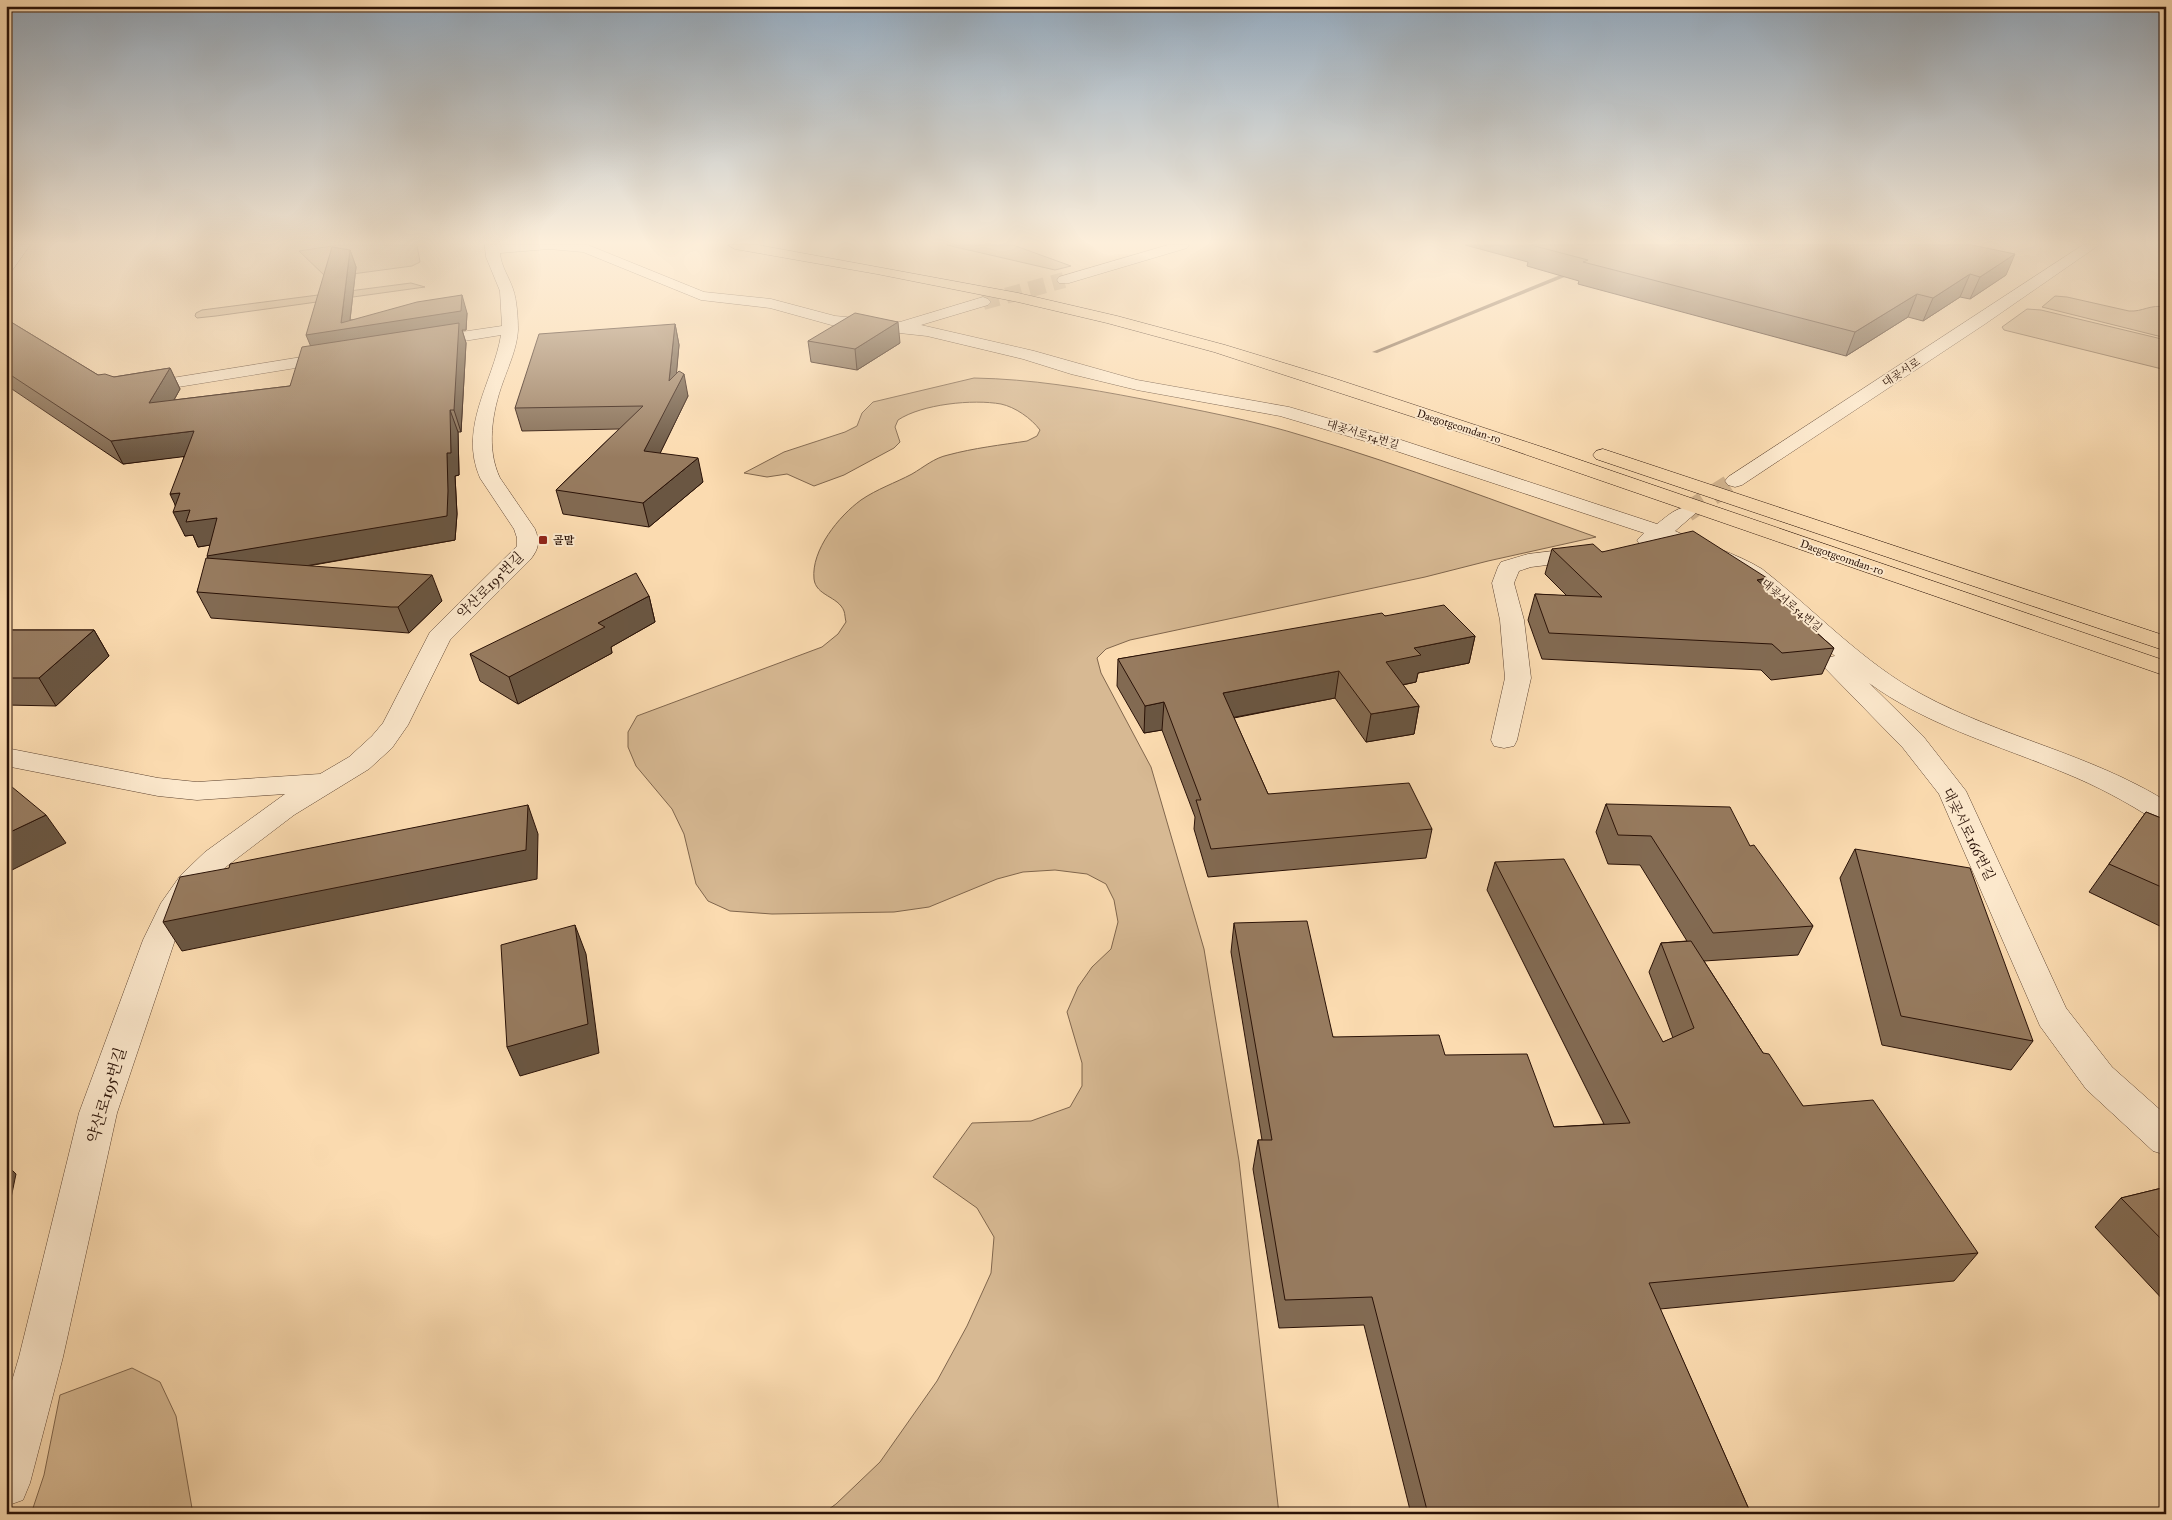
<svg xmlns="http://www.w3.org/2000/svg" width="2172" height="1520" font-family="'IM FELL Great Primer','Noto Serif KR',serif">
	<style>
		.green { fill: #d7b993; stroke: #80664d }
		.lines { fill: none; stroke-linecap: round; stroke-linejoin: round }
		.stream { fill: #7d624a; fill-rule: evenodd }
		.minor-tunnel-far1 { stroke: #d1b38e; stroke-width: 16; stroke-dasharray: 16 8; stroke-linecap: butt }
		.minor-tunnel { stroke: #d1b38e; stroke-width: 20; stroke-dasharray: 20 10; stroke-linecap: butt }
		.minor-casing { stroke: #5e4431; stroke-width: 1 }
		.major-casing { stroke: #2a1207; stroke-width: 1 }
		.minor { fill: #fce8cc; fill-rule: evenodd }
		.major { fill: #fbdbb0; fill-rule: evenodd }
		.wall { fill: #826a52; stroke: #2a1207 }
		.shaded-wall { fill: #6a5642; stroke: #2a1207 }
		.building { fill: #977b5f; stroke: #2a1207 }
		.poi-dot { fill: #8f2418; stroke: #fce8cc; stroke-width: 2 }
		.labels { text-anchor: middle; stroke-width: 4; stroke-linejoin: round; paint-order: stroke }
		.far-street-label { font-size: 11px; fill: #2a1207; stroke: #fce8cc }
		.far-poi-label { font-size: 11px; font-weight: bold; fill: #2a1207; stroke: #fce8cc; text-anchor: start }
		.street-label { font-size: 14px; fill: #2a1207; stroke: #fce8cc }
		.near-street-label { font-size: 16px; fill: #2a1207; stroke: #fce8cc }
	</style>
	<rect width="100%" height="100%" fill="#fbdbb0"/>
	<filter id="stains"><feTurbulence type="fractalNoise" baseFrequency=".004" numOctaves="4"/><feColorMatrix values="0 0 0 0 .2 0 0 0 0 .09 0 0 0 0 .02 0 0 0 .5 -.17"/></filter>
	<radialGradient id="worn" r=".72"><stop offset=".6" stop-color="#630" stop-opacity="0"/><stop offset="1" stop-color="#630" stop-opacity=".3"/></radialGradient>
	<!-- green -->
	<g class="green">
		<path d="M 339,245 L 417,245 L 420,262 L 412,266 L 330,277 L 325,276 L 299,251 Z"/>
		<path d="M 947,245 L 1013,245 L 1071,266 L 1055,270 Z"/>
		<path d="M 411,283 L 425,287 L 216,316 L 197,318 L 195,316 L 196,313 L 202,310 Z"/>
		<path d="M 2055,296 L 2067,297 L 2129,311 C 2143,312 2150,304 2166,307 L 2166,338 L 2042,307 Z"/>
		<path d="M 2027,309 L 2041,310 L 2166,340 L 2166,370 L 2004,330 L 2002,327 Z"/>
		<path d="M 974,378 C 1031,379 1085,388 1142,399 C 1197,410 1253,420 1307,437 C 1405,466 1500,503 1596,537 L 1488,561 L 1425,577 L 1130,640 L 1106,649 L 1097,658 L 1101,673 L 1151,767 L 1204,949 L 1239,1161 L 1279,1514 L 822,1514 L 836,1504 L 880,1462 L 937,1381 L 967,1326 L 991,1273 L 994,1237 L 977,1208 L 933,1177 L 972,1123 L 1031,1121 L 1070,1107 L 1082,1086 L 1082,1063 L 1067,1012 L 1078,987 L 1092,967 L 1111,949 L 1118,922 L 1114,900 L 1106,884 L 1087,874 L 1055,870 L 1023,872 L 997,879 L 929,907 L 894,912 L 772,914 L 730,911 L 708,901 L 696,884 L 684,834 L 672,809 L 636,766 L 628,747 L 628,732 L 637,716 L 822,647 L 838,634 L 846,622 C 845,618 845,614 844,611 C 838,596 816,596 814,579 C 811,550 839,516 861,500 C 877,489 895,483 912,474 C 924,467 934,458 948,455 C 974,448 1001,445 1027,441 L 1037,436 L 1040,430 C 1031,418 1015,407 1001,404 C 973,399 922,404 898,420 L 895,427 L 900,442 L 894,448 L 844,475 L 814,486 L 787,474 L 767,477 L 744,473 L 784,452 L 845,432 L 857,426 L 862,413 L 873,402 Z"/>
		<path d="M 132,1368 L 160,1382 L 176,1416 L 193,1514 L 31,1514 L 44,1475 L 60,1395 Z"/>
	</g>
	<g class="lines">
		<!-- stream -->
		<path class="stream" d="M 1575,269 L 1578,271 L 1577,272 L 1377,353 L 1372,352 Z"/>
		<!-- minor-tunnel-far1 -->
		<path class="minor-tunnel-far1" d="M 983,302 L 1064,280"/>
		<!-- minor-tunnel -->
		<path class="minor-tunnel" d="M 1687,512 L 1735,481"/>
		<defs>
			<g id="minor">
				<path d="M 16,245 L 30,245 L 11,272 L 6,273 L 6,259 Z"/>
				<path d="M 485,245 L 588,245 L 704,292 L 771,299 L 835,316 L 900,322 L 983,297 L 988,299 L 991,302 L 988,305 L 921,325 L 1034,351 L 1137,380 L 1289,407 L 1392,437 L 1657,524 C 1669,515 1679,504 1694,508 L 1697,512 L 1675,531 C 1703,544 1736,553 1762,569 C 1816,611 1863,663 1923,695 C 2001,737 2090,754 2166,801 L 2166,824 L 2156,821 C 2127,802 2097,786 2065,773 C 1998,745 1928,726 1869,683 L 1923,736 L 1966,791 L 2066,1008 L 2112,1067 L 2166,1115 L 2166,1155 L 2153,1151 L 2086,1089 L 2040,1026 L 1939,794 L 1903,748 L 1825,668 L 1822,663 L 1825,658 L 1835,656 L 1746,579 L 1732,570 L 1688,554 L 1661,540 L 1648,546 L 1640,545 L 1637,540 L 1644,533 L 1378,445 L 1280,416 L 1137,390 L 1071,374 L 1023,359 L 927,336 L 835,326 L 770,308 L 701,300 L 583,252 L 549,249 L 500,253 C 501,266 509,277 513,289 C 517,300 518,319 518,330 C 517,348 509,365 503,382 C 492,412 486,449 500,478 L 535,529 C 540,542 539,549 530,560 L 450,640 L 408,725 L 392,748 L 369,769 L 294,815 L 227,866 L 202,892 L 186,915 L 175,940 L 117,1113 L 63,1357 L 30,1483 L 23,1500 L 6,1506 L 6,1401 L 19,1357 L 79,1113 L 143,940 L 161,903 L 180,876 L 205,852 L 285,794 L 197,800 L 158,796 L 6,766 L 6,748 L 158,778 L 197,782 L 320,774 L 349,757 L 372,736 L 383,723 L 430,632 L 517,546 L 517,538 L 514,529 L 480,478 C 458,427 493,383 501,335 L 427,347 L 421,345 L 419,342 L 421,339 L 427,337 L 502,326 L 500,291 L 486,257 Z"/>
				<path d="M 1168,245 L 1189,245 L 1187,248 L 1069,283 L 1059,283 L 1057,280 L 1059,277 Z"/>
				<path d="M 2083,245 L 2099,245 L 1985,324 L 1742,485 L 1735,487 L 1728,485 L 1725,481 L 1728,477 Z"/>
				<path d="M 333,352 L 339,353 L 341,357 L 339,361 L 141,393 L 135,392 L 132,388 L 135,384 L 141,383 Z"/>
				<path d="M 1587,547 L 1595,549 L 1598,554 L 1595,559 L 1531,567 L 1519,571 L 1514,583 L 1524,620 L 1531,678 L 1517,740 L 1514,746 L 1504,748 L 1494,746 L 1491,740 L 1505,678 L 1500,620 L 1492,583 L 1498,567 L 1501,562 L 1528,554 Z"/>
			</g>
			<g id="major">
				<path d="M 728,245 L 758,245 L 1018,293 L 1117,316 L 1225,345 L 1333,378 L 1548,449 L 2166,661 L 2166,676 L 1481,439 L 1214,352 L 1107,323 L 1018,302 L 877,274 L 735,249 Z"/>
				<path d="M 1603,449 L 2166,636 L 2166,651 L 1596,459 L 1593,455 L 1596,451 Z"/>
			</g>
		</defs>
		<!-- minor casing -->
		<use href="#minor" class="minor-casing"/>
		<!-- major casing -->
		<use href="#major" class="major-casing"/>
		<!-- minor -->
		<use href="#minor" class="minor"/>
		<!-- major -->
		<use href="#major" class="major"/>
	</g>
	<!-- wall -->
	<g class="wall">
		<path d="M 1465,245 L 1972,245 L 2006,275 L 1970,299 L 1960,297 L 1923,321 L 1908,317 L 1846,356 L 1578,284 L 1579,281 L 1527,266 L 1528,262 Z"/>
		<path d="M 350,250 L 356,267 L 350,320 L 467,313 L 466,330 L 462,330 L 466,343 L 461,432 L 458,432 L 459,475 L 455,476 L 457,514 L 455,540 L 308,566 L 442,601 L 409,633 L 211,618 L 197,592 L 208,558 L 210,545 L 198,547 L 193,535 L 185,536 L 175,505 L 184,456 L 123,464 L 6,385 L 6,319 L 98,375 L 114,377 L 170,368 L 180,389 L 174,400 L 290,386 L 311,346 Z"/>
		<path d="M 675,324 L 679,345 L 676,374 L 688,396 L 660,453 L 703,482 L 649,527 L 563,514 L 556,490 L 619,429 L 522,431 L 515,408 Z"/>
		<path d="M 808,341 L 900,343 L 857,370 L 811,362 Z"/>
		<path d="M 1552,549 L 1602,552 L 1767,578 L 1764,586 L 1834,648 L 1822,674 L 1771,680 L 1761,670 L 1542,659 L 1528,620 L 1535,594 L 1567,596 L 1545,574 Z"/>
		<path d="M 649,596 L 655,622 L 611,647 L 612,653 L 518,704 L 480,681 L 470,654 Z"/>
		<path d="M 1385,616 L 1475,636 L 1469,663 L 1418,673 L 1416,682 L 1403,685 L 1419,706 L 1414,734 L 1366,742 L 1335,698 L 1234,718 L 1268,794 L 1432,829 L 1426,858 L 1208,877 L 1194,829 L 1195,817 L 1162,730 L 1144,733 L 1117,686 L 1118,659 Z"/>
		<path d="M 6,630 L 94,630 L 109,656 L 56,706 L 6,705 Z"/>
		<path d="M 1606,804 L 1750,846 L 1813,926 L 1798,955 L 1704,961 L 1763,1053 L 1803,1106 L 1978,1253 L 1954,1281 L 1660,1309 L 1751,1514 L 1411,1514 L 1364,1325 L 1279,1328 L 1253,1169 L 1258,1140 L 1262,1140 L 1231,952 L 1234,923 L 1333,1037 L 1445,1055 L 1554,1127 L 1604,1124 L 1487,890 L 1495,862 L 1663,1042 L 1673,1038 L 1649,972 L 1661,943 L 1687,941 L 1640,865 L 1608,864 L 1596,832 Z"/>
		<path d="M 2146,812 L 2166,820 L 2166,929 L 2089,892 Z"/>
		<path d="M 1855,849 L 2033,1041 L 2011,1070 L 1882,1045 L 1840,878 Z"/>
		<path d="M 2166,1187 L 2166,1303 L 2095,1227 L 2121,1198 Z"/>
	</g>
	<!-- shaded-wall -->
	<g class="shaded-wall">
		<path d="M 350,250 L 356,267 L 349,328 L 462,295 L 467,313 L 466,330 L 462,330 L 466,343 L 461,432 L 454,410 L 314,354 L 306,335 L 341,323 Z"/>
		<path d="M 2015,254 L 2006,275 L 1970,299 L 1980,277 Z"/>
		<path d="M 1970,274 L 1960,297 L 1923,321 L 1933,298 Z"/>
		<path d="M 1917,294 L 1908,317 L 1846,356 L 1855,332 Z"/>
		<path d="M 898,322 L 900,343 L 857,370 L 855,349 Z"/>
		<path d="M 675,324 L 679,345 L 675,391 L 684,374 L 688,396 L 650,474 L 644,451 L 669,381 Z"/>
		<path d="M 170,368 L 180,389 L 160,425 L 149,403 Z"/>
		<path d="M 450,410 L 458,432 L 459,475 L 455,476 L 457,514 L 455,540 L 219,581 L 207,556 L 447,453 Z"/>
		<path d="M 194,431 L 205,454 L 123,464 L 111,441 Z"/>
		<path d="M 698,458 L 703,482 L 649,527 L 643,503 Z"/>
		<path d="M 180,493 L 190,510 L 217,518 L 229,542 L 198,547 L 193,535 L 185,536 L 173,512 L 178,511 L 170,494 Z"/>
		<path d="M 432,575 L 442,601 L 409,633 L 398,607 Z"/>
		<path d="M 1767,578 L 1757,604 L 1757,580 Z"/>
		<path d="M 649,596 L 655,622 L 611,647 L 612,653 L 518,704 L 509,677 L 598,623 Z"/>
		<path d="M 94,630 L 109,656 L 56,706 L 39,678 Z"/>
		<path d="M 1475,636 L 1469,663 L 1418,673 L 1416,682 L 1381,689 L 1386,662 L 1414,648 Z"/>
		<path d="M 1339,671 L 1335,698 L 1220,720 L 1223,693 Z"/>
		<path d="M 1164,702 L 1162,730 L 1144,733 L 1145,706 Z"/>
		<path d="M 1419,706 L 1414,734 L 1366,742 L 1371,714 Z"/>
		<path d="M 528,805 L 538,834 L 537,879 L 182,951 L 163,922 Z"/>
		<path d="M 46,815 L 66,843 L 6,873 L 6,834 Z"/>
		<path d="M 575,925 L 586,954 L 599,1053 L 520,1076 L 507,1047 Z"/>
		<path d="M 6,1017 L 11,1022 L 6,1025 Z"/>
		<path d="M 6,1164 L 16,1174 L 6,1222 Z"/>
	</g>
	<!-- building -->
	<g class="building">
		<path d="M 1531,245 L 1972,245 L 2015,254 L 1980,277 L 1970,274 L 1933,298 L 1917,294 L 1855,332 L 1583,262 L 1588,260 Z"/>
		<path d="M 332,247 L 350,250 L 341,323 L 417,302 L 462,295 L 461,311 L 306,335 Z"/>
		<path d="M 855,313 L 898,322 L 855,349 L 808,341 Z"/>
		<path d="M 6,319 L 98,375 L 105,374 L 114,377 L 170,368 L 149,403 L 290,386 L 302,347 L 459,323 L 454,410 L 450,410 L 451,453 L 447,453 L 448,491 L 447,516 L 207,556 L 217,518 L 186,522 L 190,510 L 173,512 L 180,493 L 170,494 L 194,431 L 111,441 L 6,372 Z"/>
		<path d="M 675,324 L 669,381 L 679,371 L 684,374 L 644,451 L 698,458 L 643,503 L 556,490 L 643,406 L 515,408 L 539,334 Z"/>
		<path d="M 1693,531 L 1767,578 L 1757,580 L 1834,648 L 1782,653 L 1772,644 L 1549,633 L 1535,594 L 1602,597 L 1552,549 L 1593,544 L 1602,552 Z"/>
		<path d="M 206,558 L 432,575 L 398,607 L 391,607 L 197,592 Z"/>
		<path d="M 636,573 L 649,596 L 598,623 L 605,627 L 509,677 L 470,654 Z"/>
		<path d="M 1444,605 L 1475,636 L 1414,648 L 1421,655 L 1386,662 L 1419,706 L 1371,714 L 1339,671 L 1223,693 L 1268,794 L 1409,783 L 1432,829 L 1211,849 L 1196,800 L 1201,800 L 1164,702 L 1145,706 L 1118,659 L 1382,613 L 1385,616 Z"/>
		<path d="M 6,630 L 94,630 L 39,678 L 6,678 Z"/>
		<path d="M 6,782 L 46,815 L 6,834 Z"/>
		<path d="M 1606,804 L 1730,807 L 1750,846 L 1754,845 L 1813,926 L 1713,933 L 1651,836 L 1618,835 Z"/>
		<path d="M 528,805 L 526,850 L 163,922 L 180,877 L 229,868 L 230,864 Z"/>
		<path d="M 2146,812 L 2166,820 L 2166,889 L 2109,864 Z"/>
		<path d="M 1855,849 L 1970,868 L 2033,1041 L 1901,1016 Z"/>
		<path d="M 1564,859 L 1663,1042 L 1694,1028 L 1661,943 L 1691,941 L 1763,1053 L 1769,1054 L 1803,1106 L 1873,1100 L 1978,1253 L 1649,1283 L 1751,1514 L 1428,1514 L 1372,1297 L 1285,1300 L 1258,1140 L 1272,1140 L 1234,923 L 1307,921 L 1333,1037 L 1439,1035 L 1445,1055 L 1527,1054 L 1554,1127 L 1630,1123 L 1495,862 Z"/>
		<path d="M 575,925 L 588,1024 L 507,1047 L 501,945 Z"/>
		<path d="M 2166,1187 L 2166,1244 L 2121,1198 Z"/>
	</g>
	<!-- sky -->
	<linearGradient id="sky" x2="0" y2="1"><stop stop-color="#93a8bb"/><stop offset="0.53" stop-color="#fdefdb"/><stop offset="1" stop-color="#fdefdb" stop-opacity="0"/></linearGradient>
	<rect width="2172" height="458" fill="url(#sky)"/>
	<!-- markers -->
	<rect class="poi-dot" x="538" y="535" width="10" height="10" rx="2.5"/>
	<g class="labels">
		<!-- far-street labels -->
		<g class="far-street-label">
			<text transform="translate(1901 372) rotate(-33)" y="4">대곶서로</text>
			<text transform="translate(1459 426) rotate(18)" y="4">Daegotgeomdan-ro</text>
			<text transform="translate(1363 434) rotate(17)" y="4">대곶서로54번길</text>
			<text transform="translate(1842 557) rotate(19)" y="4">Daegotgeomdan-ro</text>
			<text transform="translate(1792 605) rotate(40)" y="4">대곶서로54번길</text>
		</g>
		<!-- far-poi labels -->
		<g class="far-poi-label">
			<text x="553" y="544">골말</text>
		</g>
		<!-- street labels -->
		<g class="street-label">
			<text transform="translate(490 585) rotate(-45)" y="5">약산로195번길</text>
			<text transform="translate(1969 834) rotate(64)" y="5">대곶서로166번길</text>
		</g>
		<!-- near-street labels -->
		<g class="near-street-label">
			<text transform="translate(106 1095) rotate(-73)" y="6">약산로195번길</text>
		</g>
	</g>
	<!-- margin -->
	<rect width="2172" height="1520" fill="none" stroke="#fbdbb0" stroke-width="25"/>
	<rect x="8" y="8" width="2157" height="1505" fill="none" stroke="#2a1207" stroke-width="2.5"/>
	<rect x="12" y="12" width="2147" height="1495" fill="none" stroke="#2a1207"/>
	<rect width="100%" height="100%" filter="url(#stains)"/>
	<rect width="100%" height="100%" fill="url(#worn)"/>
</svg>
